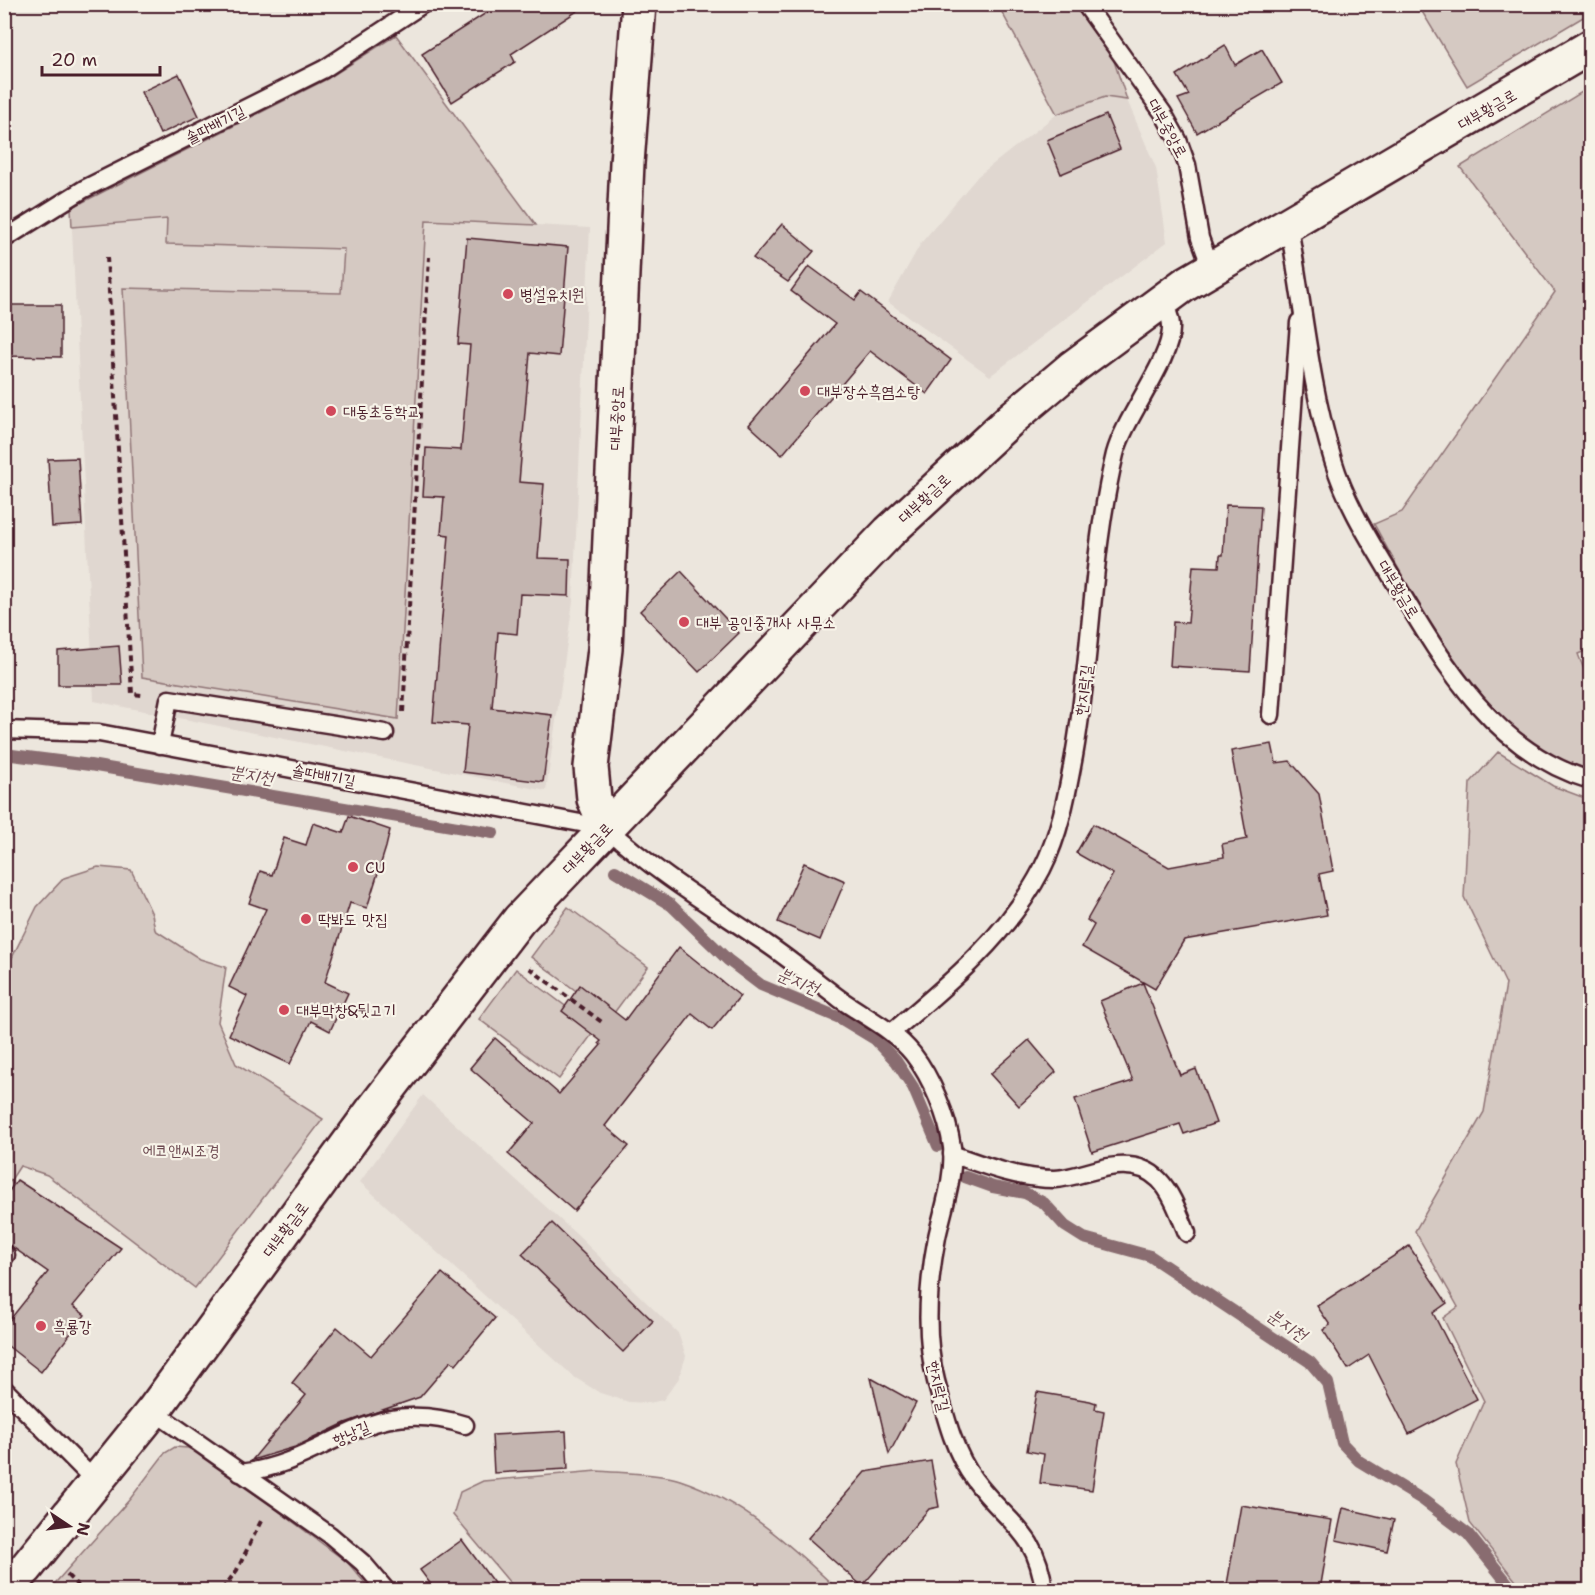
<svg xmlns="http://www.w3.org/2000/svg" width="1595" height="1595" font-family="'Shantell Sans','Poor Story',sans-serif">
	<style>
		.built { fill: #e0d7d0 }
		.green { fill: #d5c9c2; stroke: #907476; stroke-width: 1.5 }
		.lines { fill: none; stroke-linecap: round; stroke-linejoin: round }
		.stream { stroke: #896c6f; stroke-width: 12 }
		.building { fill: #c4b5b0; stroke: #4a1f2b; stroke-width: 1.5 }
		.service-casing { stroke: #4a1f2b; stroke-width: 21 }
		.tertiary-casing { stroke: #4a1f2b; stroke-width: 38 }
		.secondary-casing { stroke: #4a1f2b; stroke-width: 38 }
		.path { stroke: #4a1f2b; stroke-width: 4; stroke-dasharray: 6 4.5; stroke-linecap: butt }
		.service { stroke: #f7f3e8; stroke-width: 16 }
		.tertiary { stroke: #f7f3e8; stroke-width: 33 }
		.secondary { stroke: #f7f3e8; stroke-width: 33 }
		.poi-dot { fill: #d1495b; stroke: #f7f3e8; stroke-width: 2 }
		.labels { text-anchor: middle; stroke-width: 4.5; stroke-linejoin: round; paint-order: stroke }
		.street-label { font-size: 16px; fill: #4a1f2b; stroke: #f7f3e8 }
		.poi-label { font-size: 16px; fill: #4a1f2b; stroke: #f7f3e8; text-anchor: start }
		.park-label { font-size: 16px; fill: #6d4a51; stroke: #f7f3e8 }
		.water-label { font-size: 18px; font-style: italic; fill: #6f4c53; stroke: #f7f3e8 }
	</style>
	<rect width="100%" height="100%" fill="#ece6dd"/>
	<filter id="ink" filterUnits="userSpaceOnUse"><feTurbulence type="fractalNoise" baseFrequency=".0167" numOctaves="2"/><feDisplacementMap in="SourceGraphic" scale="12" xChannelSelector="R" yChannelSelector="G"/><feConvolveMatrix kernelMatrix="1 2 1 2 8 2 1 2 1" color-interpolation-filters="sRGB"/></filter>
	<g filter="url(#ink)">
		<!-- built -->
		<g class="built">
			<path d="M 396,35 L 536,225 L 590,228 L 573,601 L 546,791 L 94,701 L 71,208 L 327,79 Z"/>
			<path d="M 1105,97 L 1127,100 L 1156,168 L 1167,242 L 990,376 L 888,302 L 921,243 L 978,176 L 1057,114 Z"/>
			<path d="M 423,1095 L 577,1235 L 678,1333 L 686,1356 L 679,1378 L 663,1400 L 649,1403 L 629,1402 L 600,1393 L 574,1377 L 360,1182 Z"/>
		</g>
		<!-- green -->
		<g class="green">
			<path d="M 1590,4 L 1590,13 L 1467,86 L 1418,5 Z"/>
			<path d="M 998,5 L 1074,5 L 1114,61 L 1127,100 L 1105,97 L 1057,114 Z"/>
			<path d="M 396,35 L 536,225 L 426,220 L 398,719 L 142,677 L 123,288 L 341,293 L 344,249 L 166,244 L 167,219 L 72,227 L 71,208 L 327,79 Z"/>
			<path d="M 1590,87 L 1590,649 L 1578,654 L 1590,685 L 1590,768 C 1500,761 1413,596 1374,524 L 1402,512 L 1555,292 L 1460,167 Z"/>
			<path d="M 1498,752 L 1553,786 L 1590,800 L 1590,1590 L 1523,1590 L 1470,1523 L 1456,1464 L 1484,1401 L 1443,1318 L 1458,1307 L 1415,1231 L 1484,1112 L 1506,984 L 1464,897 L 1470,783 Z"/>
			<path d="M 98,867 L 131,870 L 152,914 L 155,930 L 200,959 L 226,967 L 218,1022 L 236,1064 L 323,1119 L 195,1288 L 47,1175 L 20,1166 L 5,1189 L 5,972 L 37,907 L 64,878 Z"/>
			<path d="M 568,907 L 648,967 L 611,1017 L 531,957 Z"/>
			<path d="M 516,969 L 596,1029 L 559,1079 L 479,1019 Z"/>
			<path d="M 175,1447 L 188,1448 L 204,1455 L 348,1563 L 371,1590 L 49,1590 L 130,1499 L 165,1453 Z"/>
			<path d="M 597,1471 C 620,1473 660,1473 680,1480 C 741,1500 793,1547 838,1590 L 516,1590 L 453,1515 L 460,1492 L 483,1481 Z"/>
		</g>
		<g class="lines">
			<!-- stream -->
			<g class="stream">
				<path d="M 4,754 L 90,765 L 493,833"/>
				<path d="M 615,871 L 671,905 L 728,960 L 761,985 L 842,1019 L 875,1039 L 896,1061 L 913,1087 L 938,1146"/>
				<path d="M 965,1177 L 993,1187 L 1025,1193 L 1044,1203 L 1065,1226 L 1084,1238 L 1150,1256 L 1310,1362 L 1328,1383 L 1342,1443 L 1359,1461 L 1423,1500 L 1468,1534 L 1513,1590"/>
			</g>
		</g>
		<!-- building -->
		<g class="building">
			<path d="M 500,4 L 588,4 L 511,54 L 515,62 L 452,102 L 422,54 Z"/>
			<path d="M 1225,45 L 1235,65 L 1262,49 L 1282,83 L 1197,133 L 1178,99 L 1189,95 L 1177,75 Z"/>
			<path d="M 179,74 L 199,116 L 160,134 L 141,92 Z"/>
			<path d="M 1106,115 L 1120,149 L 1061,174 L 1047,140 Z"/>
			<path d="M 782,224 L 814,251 L 788,282 L 753,258 Z"/>
			<path d="M 467,238 L 568,247 L 559,356 L 530,353 L 519,482 L 544,484 L 538,558 L 570,559 L 569,596 L 520,594 L 517,634 L 498,632 L 492,708 L 552,715 L 543,782 L 463,772 L 468,725 L 433,722 L 449,535 L 441,534 L 444,497 L 423,496 L 426,448 L 461,450 L 470,345 L 458,344 Z"/>
			<path d="M 809,266 L 855,300 L 861,292 L 951,360 L 927,394 L 870,351 L 782,455 L 749,425 L 835,324 L 791,291 Z"/>
			<path d="M 4,305 L 61,305 L 61,357 L 4,356 Z"/>
			<path d="M 78,458 L 82,525 L 52,527 L 48,459 Z"/>
			<path d="M 1226,505 L 1261,506 L 1250,671 L 1170,666 L 1173,622 L 1188,623 L 1193,566 L 1219,567 L 1220,555 L 1223,555 Z"/>
			<path d="M 681,571 L 739,633 L 699,672 L 640,611 Z"/>
			<path d="M 119,646 L 122,685 L 58,685 L 58,651 Z"/>
			<path d="M 1272,744 L 1276,763 L 1290,761 L 1319,794 L 1333,871 L 1319,874 L 1327,915 L 1184,940 L 1155,989 L 1082,947 L 1094,925 L 1087,920 L 1113,874 L 1076,853 L 1093,824 L 1169,867 L 1224,857 L 1222,844 L 1247,839 L 1231,751 Z"/>
			<path d="M 349,816 L 390,830 L 386,847 L 367,908 L 350,903 L 325,982 L 348,993 L 330,1031 L 311,1021 L 290,1064 L 229,1035 L 247,996 L 229,987 L 266,909 L 249,903 L 260,871 L 272,875 L 284,838 L 306,845 L 313,823 L 343,833 Z"/>
			<path d="M 804,863 L 845,881 L 820,940 L 778,922 Z"/>
			<path d="M 679,947 L 740,996 L 712,1030 L 692,1014 L 605,1126 L 629,1146 L 574,1211 L 508,1154 L 534,1123 L 470,1068 L 495,1038 L 559,1094 L 601,1045 L 599,1043 L 601,1041 L 562,1011 L 580,985 L 625,1020 Z"/>
			<path d="M 1143,983 L 1180,1075 L 1196,1069 L 1216,1123 L 1184,1134 L 1180,1124 L 1092,1152 L 1075,1099 L 1133,1081 L 1100,1001 Z"/>
			<path d="M 1029,1040 L 1056,1072 L 1019,1106 L 990,1074 Z"/>
			<path d="M 17,1180 L 121,1248 L 73,1306 L 85,1315 L 41,1372 L 4,1343 L 4,1327 L 48,1272 L 4,1241 L 4,1198 Z"/>
			<path d="M 552,1223 L 653,1321 L 623,1352 L 522,1254 Z"/>
			<path d="M 1409,1246 L 1447,1303 L 1433,1313 L 1477,1399 L 1409,1434 L 1369,1355 L 1348,1369 L 1323,1330 L 1330,1325 L 1317,1306 Z"/>
			<path d="M 442,1273 L 495,1318 L 456,1365 L 451,1361 L 420,1397 L 345,1423 L 295,1447 L 252,1460 L 306,1395 L 292,1383 L 337,1327 L 371,1356 Z"/>
			<path d="M 871,1378 L 916,1403 L 889,1454 Z"/>
			<path d="M 1037,1392 L 1090,1401 L 1096,1403 L 1095,1409 L 1104,1411 L 1092,1490 L 1040,1483 L 1044,1454 L 1027,1451 Z"/>
			<path d="M 566,1431 L 568,1469 L 494,1473 L 492,1435 Z"/>
			<path d="M 931,1461 L 939,1507 L 929,1509 L 862,1586 L 808,1538 L 865,1472 Z"/>
			<path d="M 1241,1505 L 1332,1520 L 1320,1590 L 1226,1590 Z"/>
			<path d="M 1343,1508 L 1394,1520 L 1387,1551 L 1336,1540 Z"/>
			<path d="M 462,1540 L 499,1590 L 435,1590 L 420,1570 Z"/>
		</g>
		<g class="lines">
			<defs>
				<g id="service">
					<path d="M 1085,4 L 1163,113 L 1178,140 L 1187,165 L 1200,238 L 1211,268"/>
					<path d="M 1288,222 C 1303,301 1309,383 1333,460 C 1346,504 1371,542 1394,581 C 1443,663 1494,752 1590,780"/>
					<path d="M 4,239 L 84,189 L 324,69 L 423,4"/>
					<path d="M 1271,715 L 1299,322"/>
					<path d="M 4,730 L 99,733 L 607,828 C 656,873 711,906 767,944 C 792,961 816,981 840,999 C 865,1017 893,1029 913,1054 C 931,1077 948,1117 952,1147 C 955,1176 943,1209 937,1237 C 928,1283 924,1335 936,1381 C 945,1414 953,1451 974,1479 C 1006,1523 1037,1530 1044,1590"/>
					<path d="M 160,745 L 169,699 L 385,733"/>
					<path d="M 892,1032 C 948,985 1008,935 1042,869 C 1060,834 1067,794 1074,756 C 1092,656 1091,553 1115,454 C 1125,416 1173,358 1171,326 C 1171,317 1166,308 1163,300"/>
					<path d="M 952,1154 C 985,1166 1020,1179 1055,1179 C 1073,1178 1091,1170 1109,1167 C 1160,1158 1171,1194 1187,1233"/>
					<path d="M 4,1257 L 6,1255"/>
					<path d="M 4,1389 L 95,1481"/>
					<path d="M 153,1411 L 330,1535 L 363,1563 L 386,1590"/>
					<path d="M 240,1473 C 330,1463 364,1393 465,1425"/>
				</g>
				<path id="tertiary" d="M 607,828 L 594,799 L 591,767 L 605,649 L 627,163 L 639,4"/>
				<path id="secondary" d="M 4,1590 L 26,1568 L 153,1411 L 375,1107 L 519,920 L 889,532 L 1011,419 L 1073,367 L 1184,285 L 1590,47"/>
			</defs>
			<!-- service casing -->
			<use href="#service" class="service-casing"/>
			<!-- tertiary casing -->
			<use href="#tertiary" class="tertiary-casing"/>
			<!-- secondary casing -->
			<use href="#secondary" class="secondary-casing"/>
			<!-- path -->
			<g class="path">
				<path d="M 107,257 L 132,694 L 142,695"/>
				<path d="M 403,712 L 429,257"/>
				<path d="M 529,968 L 603,1023"/>
				<path d="M 67,1575 L 82,1590"/>
				<path d="M 222,1590 L 237,1570 L 261,1521"/>
			</g>
			<!-- service -->
			<use href="#service" class="service"/>
			<!-- tertiary -->
			<use href="#tertiary" class="tertiary"/>
			<!-- secondary -->
			<use href="#secondary" class="secondary"/>
		</g>
	</g>
	<!-- markers -->
	<g class="poi-dot">
		<circle cx="508" cy="294" r="6"/>
		<circle cx="805" cy="391" r="6"/>
		<circle cx="331" cy="411" r="6"/>
		<circle cx="684" cy="622" r="6"/>
		<circle cx="353" cy="867" r="6"/>
		<circle cx="306" cy="919" r="6"/>
		<circle cx="284" cy="1010" r="6"/>
		<circle cx="41" cy="1326" r="6"/>
	</g>
	<g class="labels">
		<!-- street labels -->
		<g class="street-label">
			<text transform="translate(1487 109) rotate(-30)" y="6">대부황금로</text>
			<text transform="translate(215 124) rotate(-27)" y="6">솔따배기길</text>
			<text transform="translate(1168 128) rotate(61)" y="6">대부중앙로</text>
			<text transform="translate(616 418) rotate(-87)" y="6">대부중앙로</text>
			<text transform="translate(924 498) rotate(-43)" y="6">대부황금로</text>
			<text transform="translate(1399 589) rotate(59)" y="6">대부황금로</text>
			<text transform="translate(1083 690) rotate(-83)" y="6">한지락길</text>
			<text transform="translate(324 775) rotate(11)" y="6">솔따배기길</text>
			<text transform="translate(587 848) rotate(-46)" y="6">대부황금로</text>
			<text transform="translate(285 1229) rotate(-53)" y="6">대부황금로</text>
			<text transform="translate(939 1386) rotate(77)" y="6">한지락길</text>
			<text transform="translate(351 1433) rotate(-24)" y="6">항낭길</text>
		</g>
		<!-- poi labels -->
		<g class="poi-label">
			<text x="520" y="300">병설유치원</text>
			<text x="817" y="397">대부장수흑염소탕</text>
			<text x="343" y="417">대동초등학교</text>
			<text x="696" y="628">대부 공인중개사 사무소</text>
			<text x="365" y="873">CU</text>
			<text x="318" y="925">딱봐도 맛집</text>
			<text x="296" y="1016">대부막창&amp;뒷고기</text>
			<text x="53" y="1332">흑룡강</text>
		</g>
		<!-- park labels -->
		<g class="park-label">
			<text x="181" y="1156">에코앤씨조경</text>
		</g>
		<!-- water labels -->
		<g class="water-label">
			<text transform="translate(252 775) rotate(9)" y="6">분지천</text>
			<text transform="translate(798 981) rotate(23)" y="6">분지천</text>
			<text transform="translate(1287 1325) rotate(34)" y="6">분지천</text>
		</g>
	</g>
	<!-- margin -->
	<rect width="1595" height="1595" fill="none" stroke="#f7f3e8" stroke-width="24"/>
	<rect x="12" y="12" width="1571" height="1571" fill="none" stroke="#4a1f2b" stroke-width="2" filter="url(#ink)"/>
	<!-- north arrow -->
	<g transform="translate(69 1526) rotate(103)" stroke="#f7f3e8" stroke-width="4.5" paint-order="stroke">
	<path d="M0-4.5L10 22L0 15L-10 22Z" fill="#4a1f2b"/>
	<text y="-9" font-size="16" font-weight="bold" text-anchor="middle" fill="#4a1f2b">N</text>
	</g>
	<!-- scale -->
	<path d="M42 66v9h118v-9" fill="none" stroke="#4a1f2b" stroke-width="3"/>
	<text x="51" y="66" font-size="18" fill="#4a1f2b" stroke="#f7f3e8" stroke-width="4.5" paint-order="stroke">20 m</text>
</svg>
